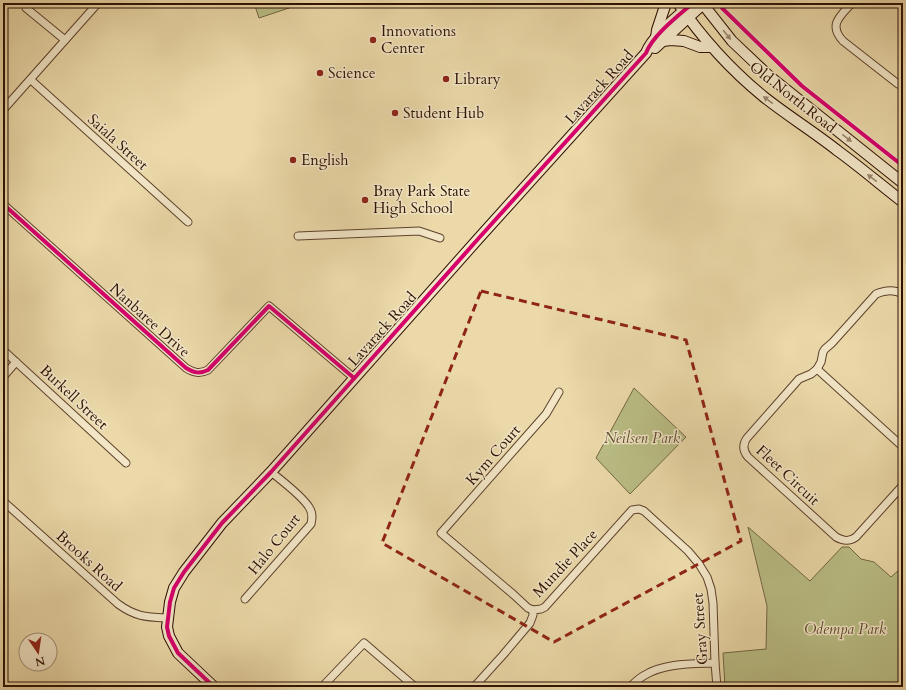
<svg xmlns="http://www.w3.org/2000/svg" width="906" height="690" font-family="Cardo,serif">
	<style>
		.green { fill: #babe86; stroke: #746744 }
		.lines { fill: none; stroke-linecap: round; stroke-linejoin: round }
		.street-casing { stroke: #5d422c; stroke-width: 9 }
		.secondary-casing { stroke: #2e1002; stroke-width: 12 }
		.street { stroke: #f2e6c7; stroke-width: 7 }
		.secondary { stroke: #f2e6c7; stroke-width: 10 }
		.cycleway-casing { stroke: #f2e6c7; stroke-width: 6 }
		.cycleway { stroke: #d6006c; stroke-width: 4 }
		.oneway { fill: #9a866e }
		.marked { fill: none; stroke: #8f2418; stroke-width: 3; stroke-dasharray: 8 5; stroke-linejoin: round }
		.poi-dot { fill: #8f2418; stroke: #f2e6c7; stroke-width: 1.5 }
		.labels { text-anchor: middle; stroke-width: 3; stroke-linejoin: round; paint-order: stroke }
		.poi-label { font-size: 15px; fill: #2e1002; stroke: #f2e6c7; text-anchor: start }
		.street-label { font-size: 15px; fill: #2e1002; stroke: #f2e6c7 }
		.park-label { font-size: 15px; font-style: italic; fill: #5f4d30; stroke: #f2e6c7 }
	</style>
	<rect width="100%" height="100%" fill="#ebd9a9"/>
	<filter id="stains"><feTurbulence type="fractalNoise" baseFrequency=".005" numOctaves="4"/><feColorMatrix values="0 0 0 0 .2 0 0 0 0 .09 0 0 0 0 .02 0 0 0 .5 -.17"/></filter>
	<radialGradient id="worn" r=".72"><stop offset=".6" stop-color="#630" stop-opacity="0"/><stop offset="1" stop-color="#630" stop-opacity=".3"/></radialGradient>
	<!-- green -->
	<g class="green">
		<path d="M 254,3 L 304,3 L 259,18 Z"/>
		<path d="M 634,388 L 686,437 L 630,494 L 596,458 Z"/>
		<path d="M 748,527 L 810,581 L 842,547 L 849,547 L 861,559 L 874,562 L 891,577 L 899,570 L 903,575 L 903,687 L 725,687 L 723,653 L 766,649 L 767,606 Z"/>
	</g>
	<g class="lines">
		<defs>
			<g id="street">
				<path d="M 852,3 C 840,16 828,25 843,41 L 898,84 L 903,85"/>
				<path d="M 26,8 L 65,40"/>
				<path d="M 31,80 L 188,222"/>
				<path d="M 3,110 L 98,3"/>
				<path d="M 3,204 L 186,368 C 194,373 200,374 208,370 L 269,306 L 354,378"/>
				<path d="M 298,236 L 419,231 L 440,238"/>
				<path d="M 903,294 C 894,289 885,290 876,294 L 832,343 L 825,349 L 823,352 L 821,362 L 817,369 L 811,374 L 799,379 L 792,387 L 747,438 C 742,445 743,451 748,457 L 836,537 C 843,541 849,542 856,537 L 903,485"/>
				<path d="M 3,350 L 126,463"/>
				<path d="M 817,369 L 903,447"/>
				<path d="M 3,377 L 16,362"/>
				<path d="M 3,501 L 118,604 C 136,617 146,617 168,618"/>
				<path d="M 245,599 L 311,524 C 312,519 313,514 310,509 C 305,498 281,480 271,472"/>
				<path d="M 533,610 L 528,608 L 514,595 L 441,533 L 546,414 L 559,392"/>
				<path d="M 322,687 L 364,643 L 415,687"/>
				<path d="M 474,687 L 503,655 L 530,623 L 533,615 L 533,610 L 541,609 L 545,607 L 632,510 L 639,509 L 644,511 L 688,551 L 699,564 L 707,577 L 711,589 L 713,603 L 715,663 L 717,687"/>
				<path d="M 630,687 C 634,683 639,678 645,675 C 665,663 692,664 715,663"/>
			</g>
			<g id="secondary">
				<path d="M 678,3 C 702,38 731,70 764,97 C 788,116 814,132 838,151 C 860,167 881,185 903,202"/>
				<path d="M 702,3 L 732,41 L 769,76 L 903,183"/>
				<path d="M 656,38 L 657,30 L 666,3"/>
				<path d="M 663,41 L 671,40 L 684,41 L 700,47 L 712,47"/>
				<path d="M 655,48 L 703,4"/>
				<path d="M 214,687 L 178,653 L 169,636 L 167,627 L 170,602 L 174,588 L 184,572 L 222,523 L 271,472 L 478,239 L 646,53 C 653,35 678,16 693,3"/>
			</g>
		</defs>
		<!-- street casing -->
		<use href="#street" class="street-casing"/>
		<!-- secondary casing -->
		<use href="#secondary" class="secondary-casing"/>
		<!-- street -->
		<use href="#street" class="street"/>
		<!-- secondary -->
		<use href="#secondary" class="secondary"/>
		<defs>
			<g id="cycleway">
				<path d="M 721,3 L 722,8 L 802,86 L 903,166"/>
				<path d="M 3,204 L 186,368 C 194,373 200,374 208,370 L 269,306 L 354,378"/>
				<path d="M 214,687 L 178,653 L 169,636 L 167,627 L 170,602 L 174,588 L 184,572 L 222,523 L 271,472 L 478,239 L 646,53 C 653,35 678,16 693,3"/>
			</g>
		</defs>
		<!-- cycleway casing -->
		<use href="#cycleway" class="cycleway-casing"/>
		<!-- cycleway -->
		<use href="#cycleway" class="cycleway"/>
	</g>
	<!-- one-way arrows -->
	<defs><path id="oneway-solid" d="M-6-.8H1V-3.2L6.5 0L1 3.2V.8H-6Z"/></defs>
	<g class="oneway">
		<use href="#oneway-solid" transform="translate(727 35) rotate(51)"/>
		<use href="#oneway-solid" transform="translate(768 100) rotate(-143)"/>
		<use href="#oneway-solid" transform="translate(847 138) rotate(38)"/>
		<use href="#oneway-solid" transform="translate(872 178) rotate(-142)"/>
	</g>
	<!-- marked area -->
	<path class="marked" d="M 481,291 L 686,340 L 741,541 L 554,642 L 382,543 Z"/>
	<!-- markers -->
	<g class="poi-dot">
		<circle cx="373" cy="40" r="4"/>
		<circle cx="320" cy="73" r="4"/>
		<circle cx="446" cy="79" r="4"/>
		<circle cx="395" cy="113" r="4"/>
		<circle cx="293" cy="160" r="4"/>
		<circle cx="365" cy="200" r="4"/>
	</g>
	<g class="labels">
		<!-- poi labels -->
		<g class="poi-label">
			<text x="381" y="36">Innovations<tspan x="381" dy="17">Center</tspan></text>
			<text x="328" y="78">Science</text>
			<text x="454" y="84">Library</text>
			<text x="403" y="118">Student Hub</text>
			<text x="301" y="165">English</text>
			<text x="373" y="196">Bray Park State<tspan x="373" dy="17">High School</tspan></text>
		</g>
		<!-- street labels -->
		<g class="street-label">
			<text transform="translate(599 87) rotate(-48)" y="5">Lavarack Road</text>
			<text transform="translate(793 97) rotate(38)" y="5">Old North Road</text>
			<text transform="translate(118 142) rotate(42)" y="5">Saiala Street</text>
			<text transform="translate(150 320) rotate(42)" y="5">Nanbaree Drive</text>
			<text transform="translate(382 329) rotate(-48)" y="5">Lavarack Road</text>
			<text transform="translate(74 397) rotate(43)" y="5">Burkell Street</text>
			<text transform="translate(493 455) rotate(-49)" y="5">Kym Court</text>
			<text transform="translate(788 475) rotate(43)" y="5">Fleet Circuit</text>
			<text transform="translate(274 544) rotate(-51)" y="5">Halo Court</text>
			<text transform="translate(89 561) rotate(42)" y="5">Brooks Road</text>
			<text transform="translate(565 563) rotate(-47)" y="5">Mundie Place</text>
			<text transform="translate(700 629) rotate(-94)" y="5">Gray Street</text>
		</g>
		<!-- park labels -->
		<g class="park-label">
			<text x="642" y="443">Neilsen Park</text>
			<text x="845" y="634">Odempa Park</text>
		</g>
	</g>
	<!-- margin -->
	<rect width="906" height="690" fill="none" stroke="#ebd9a9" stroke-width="16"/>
	<rect x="4" y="4" width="898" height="682" fill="none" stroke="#2e1002" stroke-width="2"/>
	<rect x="8" y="8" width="890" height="674" fill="none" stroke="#2e1002"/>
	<!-- north arrow -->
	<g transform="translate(38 652) rotate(167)"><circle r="19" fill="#f2e6c7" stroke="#a49078"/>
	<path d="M0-3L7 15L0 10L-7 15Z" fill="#8f2418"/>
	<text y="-6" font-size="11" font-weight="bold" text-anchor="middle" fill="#2e1002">N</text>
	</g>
	<rect width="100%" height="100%" filter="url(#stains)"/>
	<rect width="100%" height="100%" fill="url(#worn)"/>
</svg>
